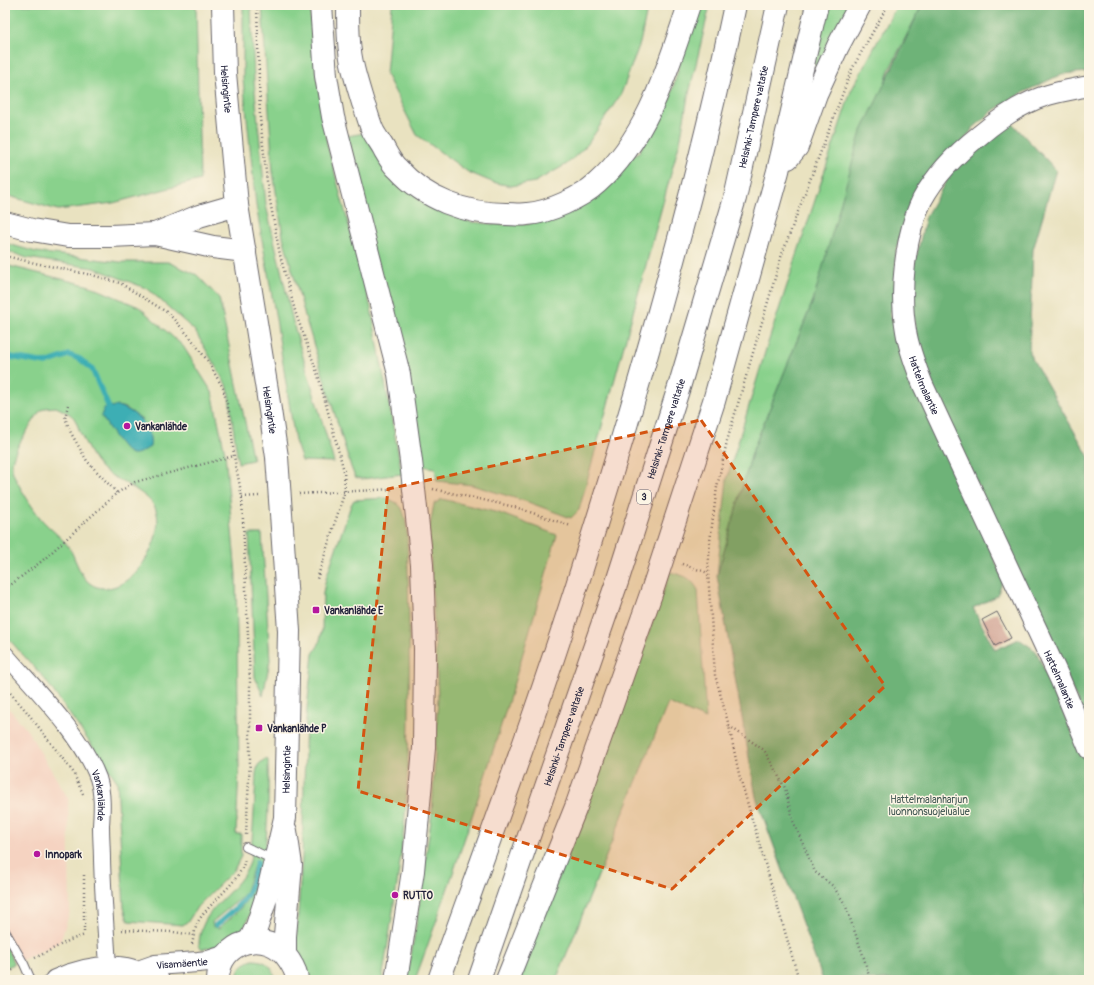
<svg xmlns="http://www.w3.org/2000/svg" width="1094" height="985" font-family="Pangolin,sans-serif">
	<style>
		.built { fill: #f5d3c1 }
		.green { fill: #89d18c; stroke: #567a64; fill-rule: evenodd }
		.forest { fill: #6eb378; stroke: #486a5a }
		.water { fill: #3caeb4; stroke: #2f6878 }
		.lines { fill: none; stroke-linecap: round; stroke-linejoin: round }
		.stream { stroke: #3caeb4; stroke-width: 5.5 }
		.building { fill: #ce9c8d }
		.service-casing { stroke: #68656a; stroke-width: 10 }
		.minor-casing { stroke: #68656a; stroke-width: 18 }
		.tertiary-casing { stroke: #68656a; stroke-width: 22 }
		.secondary-casing { stroke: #68656a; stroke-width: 24 }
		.trunk-casing { stroke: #68656a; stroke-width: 24 }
		.motorway-casing { stroke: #68656a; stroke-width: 24 }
		.path { stroke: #68656a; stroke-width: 2.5; stroke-dasharray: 1 3; stroke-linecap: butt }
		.service { stroke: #fff; stroke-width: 8 }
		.minor { stroke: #fff; stroke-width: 16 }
		.tertiary { stroke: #fff; stroke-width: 20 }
		.secondary { stroke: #fff; stroke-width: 22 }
		.trunk { stroke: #fff; stroke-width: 22 }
		.motorway { stroke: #fff; stroke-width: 22 }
		.secondary-bridge-casing { stroke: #68656a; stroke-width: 24; stroke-linecap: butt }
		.secondary-bridge { stroke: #fff; stroke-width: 22 }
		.marked { fill: #d45411; fill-opacity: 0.2; stroke: #d45411; stroke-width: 3; stroke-dasharray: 8 5; stroke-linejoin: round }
		.poi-dot { fill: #b5179e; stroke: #fcf5e5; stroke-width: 1.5 }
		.labels { text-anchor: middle; stroke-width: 3; stroke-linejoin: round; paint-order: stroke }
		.shield { fill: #fcf5e5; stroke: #63616e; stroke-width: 1 }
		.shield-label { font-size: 9px; font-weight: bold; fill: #22223b }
		.street-label { font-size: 10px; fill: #22223b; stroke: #fcf5e5 }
		.poi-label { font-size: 10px; font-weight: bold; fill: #22223b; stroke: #fcf5e5; text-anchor: start }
		.park-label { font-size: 10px; fill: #415753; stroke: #fcf5e5 }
	</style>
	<rect width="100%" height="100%" fill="#fcf5e5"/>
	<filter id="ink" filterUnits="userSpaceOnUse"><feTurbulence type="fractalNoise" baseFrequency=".025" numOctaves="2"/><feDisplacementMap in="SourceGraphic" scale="8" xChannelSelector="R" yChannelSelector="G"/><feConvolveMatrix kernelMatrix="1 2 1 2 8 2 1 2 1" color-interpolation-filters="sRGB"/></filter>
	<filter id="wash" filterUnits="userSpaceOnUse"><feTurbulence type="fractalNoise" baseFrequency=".012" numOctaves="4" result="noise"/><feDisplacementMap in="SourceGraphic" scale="16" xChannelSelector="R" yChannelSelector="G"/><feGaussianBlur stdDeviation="0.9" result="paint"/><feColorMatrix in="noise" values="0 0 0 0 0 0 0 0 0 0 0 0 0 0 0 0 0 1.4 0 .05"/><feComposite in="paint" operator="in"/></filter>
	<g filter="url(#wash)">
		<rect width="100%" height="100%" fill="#e9e2c0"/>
		<!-- built -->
		<path class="built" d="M 5,704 L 27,730 L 68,798 L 70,911 L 60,942 L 5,968 Z"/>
		<!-- green -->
		<g class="green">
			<path d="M 5,5 L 196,5 L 200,180 L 113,203 L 58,210 L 5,195 Z"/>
			<path d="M 243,5 L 251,5 L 254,81 L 266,205 L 294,326 L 334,462 L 302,461 L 295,441 L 276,319 L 256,205 L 243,79 Z"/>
			<path d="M 262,5 L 310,5 L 312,42 L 327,144 L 371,308 L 402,474 L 362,479 L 355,477 L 351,467 L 307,323 L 283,237 L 273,172 Z"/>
			<path d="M 392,5 L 648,5 L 640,43 L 621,94 L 587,145 L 567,164 L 535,182 L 511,186 L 492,182 L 468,172 L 417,135 L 386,74 Z"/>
			<path d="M 696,5 L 710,5 L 687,102 L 681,137 L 579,510 L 571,518 L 528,502 L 472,485 L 437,481 L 435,468 L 422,466 L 347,136 L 365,133 L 419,200 L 443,213 L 471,222 L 504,225 L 529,224 L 639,152 L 670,99 Z"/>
			<path d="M 826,5 L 849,5 L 820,66 L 816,67 L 813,63 Z"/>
			<path d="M 897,5 L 922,5 L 889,70 L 813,301 L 753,450 L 717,576 L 727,479 L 766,349 L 851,91 Z"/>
			<path d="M 5,243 L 36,252 L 120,262 L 168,262 L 197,275 L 219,298 L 253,460 L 238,463 L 228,388 L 195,331 L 148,289 L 94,268 L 27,258 L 5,250 Z"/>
			<path d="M 5,265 L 90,286 L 139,307 L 183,346 L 212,392 L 225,453 L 236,575 L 239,769 L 236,834 L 241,834 L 241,856 L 234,870 L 197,907 L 189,920 L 183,925 L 128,921 L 124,908 L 117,781 L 44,678 L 5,635 ZM 117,406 L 126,408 L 142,420 L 104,409 ZM 56,407 C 62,410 70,413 74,418 C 77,422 78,428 80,432 C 87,446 93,463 106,472 C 119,481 151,494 156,510 C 166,539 131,597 97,587 C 79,581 77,559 68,546 C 60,536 50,529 42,520 C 35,512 12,477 12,468 C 11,450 31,427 39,412 L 45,408 Z"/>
			<path d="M 386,498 C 405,505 403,510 407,529 C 409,614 411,700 407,785 C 404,851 392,916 382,980 L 312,980 L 302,968 L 296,942 L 302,857 L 306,717 L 313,654 L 319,644 L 322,631 L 323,593 L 326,578 L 351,505 L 354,500 Z"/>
			<path d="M 442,499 L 499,513 L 557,535 C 515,685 469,834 415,980 L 407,980 L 417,920 L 432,813 L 438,697 L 429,531 L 434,504 Z"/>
			<path d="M 249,534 L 262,534 L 270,660 L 263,696 L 255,677 Z"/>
			<path d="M 670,572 C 684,576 690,576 698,590 L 706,719 L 668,703 L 556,980 L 518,980 L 601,768 Z"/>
			<path d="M 265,759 L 268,760 C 269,801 268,842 260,883 C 257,898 250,913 245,927 C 235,940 218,947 202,949 L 199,946 C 199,908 233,898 248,867 C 252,859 251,849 252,840 C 254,818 255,795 256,773 L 258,765 ZM 257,859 C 259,865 258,872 257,878 C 251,900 236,914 219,928 L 213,927 L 212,922 L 242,897 L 246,891 L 255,862 Z"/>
			<path d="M 5,943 L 14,964 L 5,968 Z"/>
			<path d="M 253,960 C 266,960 274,967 275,980 L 237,980 C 237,969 243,963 253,960 Z"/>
		</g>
		<!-- forest -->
		<g class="forest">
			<path d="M 922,5 L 1089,5 L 1089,72 L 1062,74 L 1022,93 L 994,110 L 973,128 L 903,225 L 896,251 L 895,300 L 890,314 L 1003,579 L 997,596 L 973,608 L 995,650 L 1019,639 L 1036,651 L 1089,771 L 1089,980 L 823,980 L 756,797 L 717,576 L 753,450 L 813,301 L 860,135 Z"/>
			<path d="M 1012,123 L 1056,170 L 1033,250 L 1029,353 L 1089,457 L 1089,726 L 936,395 L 915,336 L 913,307 L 914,267 L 926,216 L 952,171 L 988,139 Z"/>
		</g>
		<!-- water -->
		<path class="water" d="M 117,406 C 136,411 153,426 150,447 C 144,450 139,455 132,454 C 122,452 107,424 101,416 L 104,408 Z"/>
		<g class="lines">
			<!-- stream -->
			<g class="stream">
				<path d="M 5,356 L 46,363 L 69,355 L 80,359 L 92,369 L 109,408"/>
				<path d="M 216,925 C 242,904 252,896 257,862"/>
			</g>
		</g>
		<g id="blocks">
			<!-- building -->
			<path class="building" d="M 997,612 L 1011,638 L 995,646 L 982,620 Z"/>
		</g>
	</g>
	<g filter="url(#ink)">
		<use href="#blocks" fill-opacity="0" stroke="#68656a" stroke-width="1"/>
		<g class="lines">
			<defs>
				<g id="service">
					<path d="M 246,847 L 274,860"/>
					<path d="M 5,931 L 24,964 L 31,980"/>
				</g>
				<g id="minor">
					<path id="s1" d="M 5,654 C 35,689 82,735 98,778 C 103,794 102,810 101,826 C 101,838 102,849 102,860 C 103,896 106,931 108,967"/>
				</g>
				<g id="tertiary">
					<path id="s2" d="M 1089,86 C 1075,89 1061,91 1048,95 C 1024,102 999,119 980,135 C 957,153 936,174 922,200 C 905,235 899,292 906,331 C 909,350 916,367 923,385 L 1060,679 L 1089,749"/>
					<path id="s3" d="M 138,971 L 155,965 L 198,962 L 208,961 L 227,955"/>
					<path d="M 55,980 C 77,970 102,964 127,968 C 138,970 148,977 159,980"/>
				</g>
				<g id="secondary">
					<path id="s4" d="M 223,5 L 225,73 L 237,205 L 267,390 L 277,457"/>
					<path id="s5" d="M 249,942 L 257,926 L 267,895 L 285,818 L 289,631 L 282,528"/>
					<path d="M 285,953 L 285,936 L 291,865 L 286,831"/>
					<path d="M 218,980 C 218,940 268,927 289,960 C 293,966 297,973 297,980"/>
				</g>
				<g id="trunk">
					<path d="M 5,223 L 32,230 L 68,236 L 110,236 L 155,234 L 213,247 L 245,251"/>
					<path d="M 155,234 L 199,216 L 237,205"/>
				</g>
				<g id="motorway">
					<path d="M 321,5 L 326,76 L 333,117 L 399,374 L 411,461 L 422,565 L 425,649 L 424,748 L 413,871 L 396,980"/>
					<path d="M 348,5 C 348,17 348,29 349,41 C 350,62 357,83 363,103 C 367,112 369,122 373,131 C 376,137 381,143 384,149 C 388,156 392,164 398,169 C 425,199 465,214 506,214 C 513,214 520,215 527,214 C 548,213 582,197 597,183 C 648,138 668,67 689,5"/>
					<path d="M 788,158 L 797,147 L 816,94 L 838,46 L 860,5"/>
					<path d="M 439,980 C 488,843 539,707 582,569 C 641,383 695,195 735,5"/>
					<path id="s6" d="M 479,980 L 617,582 L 680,384 L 735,198 L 778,5"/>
					<path d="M 507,980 L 576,807 L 651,594 L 714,401 L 778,171 L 817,5"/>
				</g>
			</defs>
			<!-- service casing -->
			<use href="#service" class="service-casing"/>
			<!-- minor casing -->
			<use href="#minor" class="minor-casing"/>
			<!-- tertiary casing -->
			<use href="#tertiary" class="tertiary-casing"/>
			<!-- secondary casing -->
			<use href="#secondary" class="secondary-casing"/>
			<!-- trunk casing -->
			<use href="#trunk" class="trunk-casing"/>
			<!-- motorway casing -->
			<use href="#motorway" class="motorway-casing"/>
			<!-- path -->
			<g class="path">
				<path d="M 257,5 L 260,118 L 268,190 L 280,255 L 296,314 L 318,375 L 344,471 L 345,491 L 317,579"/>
				<path d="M 5,256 L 35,263 L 92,275 L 120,283 L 168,313 L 190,337 L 207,360 L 223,388 L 230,416 L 234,456 L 242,497 L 250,681 L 250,760 L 246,835"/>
				<path d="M 68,405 L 65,418 L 71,433 L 87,461 L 117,493"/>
				<path d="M 433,489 L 515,507 L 571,526"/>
				<path d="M 299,494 L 394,489"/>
				<path d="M 242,497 L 260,496"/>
				<path d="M 682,564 L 708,573"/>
				<path d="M 5,589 L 42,561 L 117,493 L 135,482 L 234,456"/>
				<path d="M 5,687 L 27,712 L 73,772 L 83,794"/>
				<path d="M 729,726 L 764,750 L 785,788 L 793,821 L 815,872 L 833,886 L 845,904 L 864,958 L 870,980"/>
				<path d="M 84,875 L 84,935"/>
				<path d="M 122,930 L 173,932 L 194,935"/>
				<path d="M 192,944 C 194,936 195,927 199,920 C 212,900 239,883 245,860"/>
				<path d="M 35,958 L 70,940 L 85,935"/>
				<path d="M 5,974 L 13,970"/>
				<path d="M 799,980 L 739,774 L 729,726 L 715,675 L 708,573 L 710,541 L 717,487 L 727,441 L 782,254 L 852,69 L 888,5"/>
			</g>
			<!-- service -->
			<use href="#service" class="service"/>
			<!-- minor -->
			<use href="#minor" class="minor"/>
			<!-- tertiary -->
			<use href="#tertiary" class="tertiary"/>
			<!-- secondary -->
			<use href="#secondary" class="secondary"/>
			<!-- trunk -->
			<use href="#trunk" class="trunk"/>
			<!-- motorway -->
			<use href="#motorway" class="motorway"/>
			<defs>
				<path id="secondary-bridge" d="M 277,457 L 282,528"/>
			</defs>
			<!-- secondary-bridge casing -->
			<use href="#secondary-bridge" class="secondary-bridge-casing"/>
			<!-- secondary-bridge -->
			<use href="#secondary-bridge" class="secondary-bridge"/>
		</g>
	</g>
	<!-- marked area -->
	<path class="marked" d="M 701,420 L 885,686 L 672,889 L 358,791 L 388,489 Z"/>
	<!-- markers -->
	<g class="poi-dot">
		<circle cx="127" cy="426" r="4"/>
		<rect x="312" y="606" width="8" height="8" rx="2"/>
		<rect x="255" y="724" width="8" height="8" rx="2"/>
		<circle cx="37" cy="854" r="4"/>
		<circle cx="395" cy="895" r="4"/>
	</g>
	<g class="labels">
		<!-- shield labels -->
		<rect class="shield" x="637" y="490" width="14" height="14" rx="3"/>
		<g class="shield-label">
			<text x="644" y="500">3</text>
		</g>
		<!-- street labels -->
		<g class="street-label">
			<text dy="4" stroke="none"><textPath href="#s4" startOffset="84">Helsingintie</textPath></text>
			<text dy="4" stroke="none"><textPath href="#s6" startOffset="906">Helsinki-Tampere valtatie</textPath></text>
			<text dy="4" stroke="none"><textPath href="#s2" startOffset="400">Hattelmalantie</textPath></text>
			<text dy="4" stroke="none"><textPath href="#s4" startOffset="408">Helsingintie</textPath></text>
			<text dy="4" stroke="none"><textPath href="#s6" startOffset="582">Helsinki-Tampere valtatie</textPath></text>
			<text dy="4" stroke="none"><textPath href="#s2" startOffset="724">Hattelmalantie</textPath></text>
			<text dy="4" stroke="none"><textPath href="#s6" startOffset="258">Helsinki-Tampere valtatie</textPath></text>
			<text dy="4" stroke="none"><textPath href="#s5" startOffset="178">Helsingintie</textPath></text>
			<text dy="4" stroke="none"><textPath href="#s1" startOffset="173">Vankanlähde</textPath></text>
			<text dy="4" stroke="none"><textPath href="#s3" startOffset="45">Visamäentie</textPath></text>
		</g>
		<!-- poi labels -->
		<g class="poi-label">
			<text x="135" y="430">Vankanlähde</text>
			<text x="324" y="614">Vankanlähde E</text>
			<text x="267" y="732">Vankanlähde P</text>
			<text x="45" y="858">Innopark</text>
			<text x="403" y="899">RUTTO</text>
		</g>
		<!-- park labels -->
		<g class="park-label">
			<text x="929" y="803">Hattelmalanharjun<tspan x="929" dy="12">luonnonsuojelualue</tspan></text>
		</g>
	</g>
	<!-- margin -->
	<rect width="1094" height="985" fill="none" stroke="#fcf5e5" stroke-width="20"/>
</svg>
